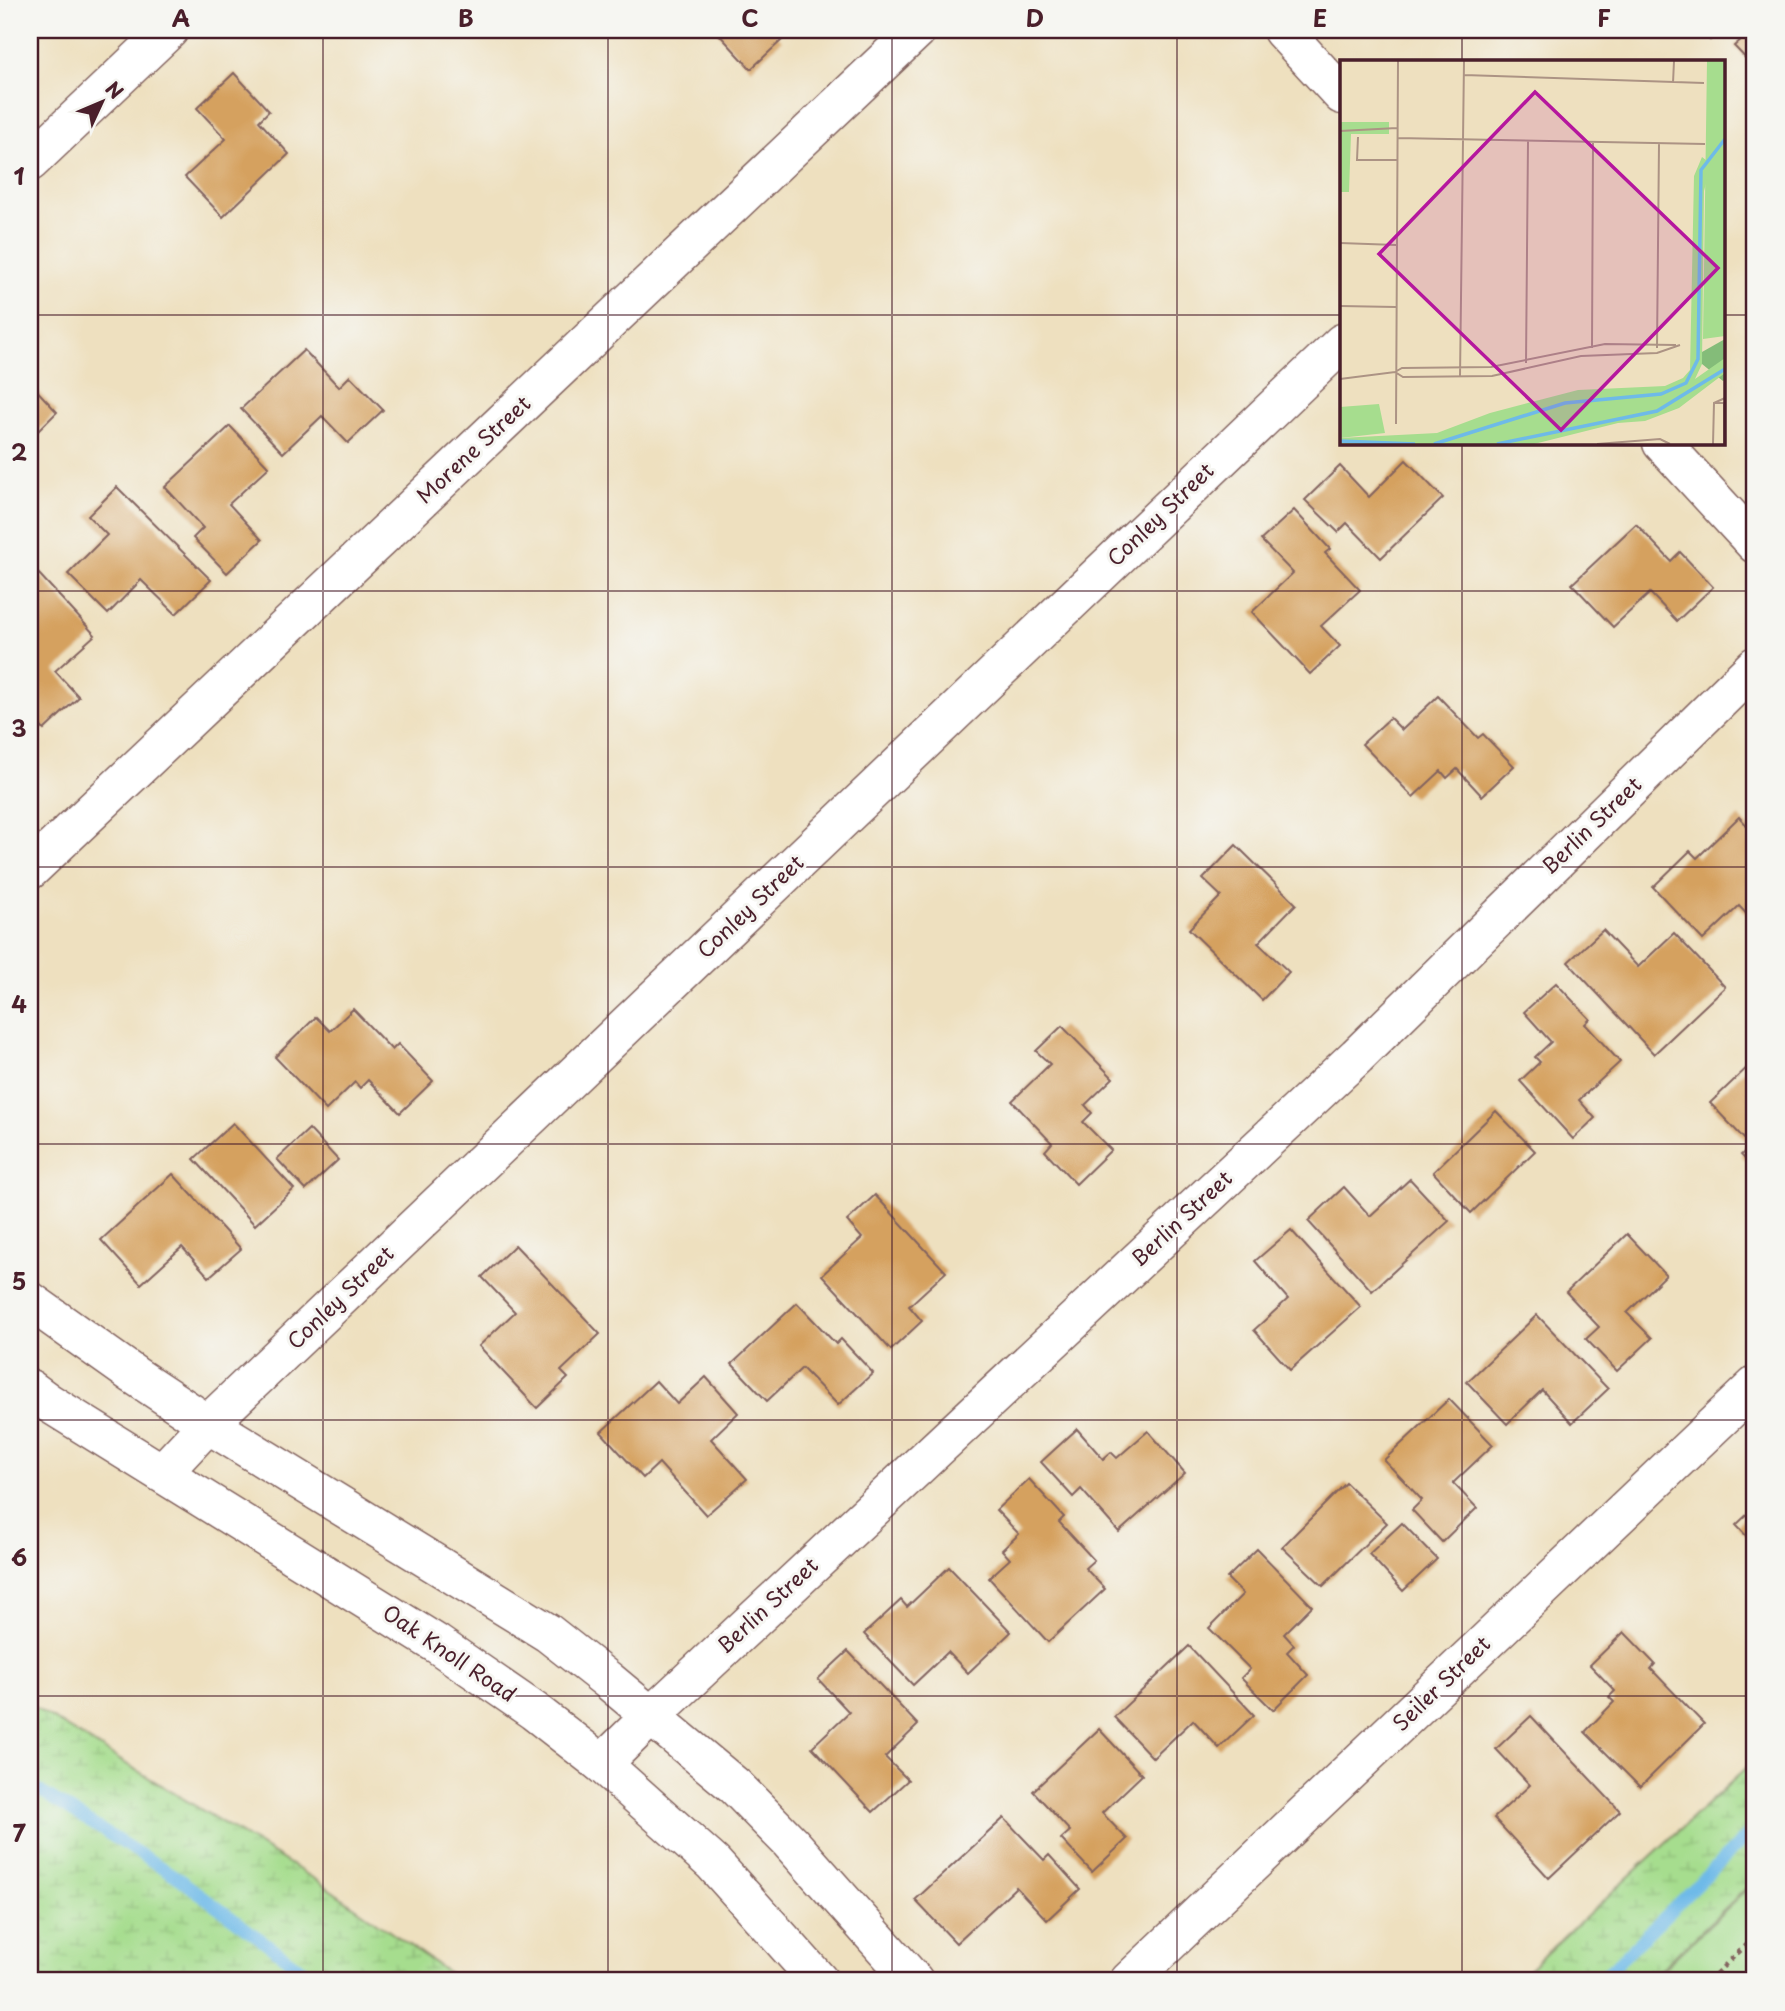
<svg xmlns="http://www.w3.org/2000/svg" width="1785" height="2011" font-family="'Playpen Sans',sans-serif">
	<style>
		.green { fill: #a6dd8e; stroke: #787e5c; stroke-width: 2 }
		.wetland { fill: url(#wetland-marsh); stroke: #787e5c; stroke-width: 2 }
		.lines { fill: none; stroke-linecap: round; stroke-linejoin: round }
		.stream { stroke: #6ebae8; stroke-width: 12 }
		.building { fill: #d5a15e }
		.minor-casing { stroke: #83635f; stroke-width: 41 }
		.path { stroke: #83635f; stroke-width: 4.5; stroke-dasharray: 5 5; stroke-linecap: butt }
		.minor { stroke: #fff; stroke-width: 38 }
		.grid { fill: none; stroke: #4a1f2b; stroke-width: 2; stroke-opacity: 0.55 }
		.labels { text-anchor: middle; stroke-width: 6; stroke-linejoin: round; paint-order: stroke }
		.street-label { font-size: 21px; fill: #4a1f2b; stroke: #f6f6f2 }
		.inset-river { fill: none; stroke: #6ebae8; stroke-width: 3.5 }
		.inset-road { fill: none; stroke: #ac9384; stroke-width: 2 }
		.view { fill: #b5179e; fill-opacity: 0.15; stroke: #b5179e; stroke-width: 3.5 }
		.inset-edge { fill: none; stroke: #4a1f2b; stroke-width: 3.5 }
		.neatline { fill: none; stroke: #4a1f2b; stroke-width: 2.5 }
		.grid-label { font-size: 23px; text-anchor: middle; font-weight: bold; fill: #4a1f2b }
	</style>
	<defs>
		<pattern id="wetland-marsh" width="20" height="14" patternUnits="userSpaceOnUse" patternTransform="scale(1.75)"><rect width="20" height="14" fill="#a6dd8e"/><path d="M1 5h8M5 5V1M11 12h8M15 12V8" fill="none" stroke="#90bd7b"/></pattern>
	</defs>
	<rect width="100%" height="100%" fill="#f6f6f2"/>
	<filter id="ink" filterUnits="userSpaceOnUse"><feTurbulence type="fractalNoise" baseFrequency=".0143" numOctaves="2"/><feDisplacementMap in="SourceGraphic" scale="14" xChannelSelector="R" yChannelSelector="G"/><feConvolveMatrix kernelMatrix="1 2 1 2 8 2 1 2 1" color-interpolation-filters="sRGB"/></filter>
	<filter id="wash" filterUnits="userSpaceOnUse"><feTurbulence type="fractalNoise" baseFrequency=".00686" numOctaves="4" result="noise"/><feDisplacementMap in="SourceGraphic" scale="28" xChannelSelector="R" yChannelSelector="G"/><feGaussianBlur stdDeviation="1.57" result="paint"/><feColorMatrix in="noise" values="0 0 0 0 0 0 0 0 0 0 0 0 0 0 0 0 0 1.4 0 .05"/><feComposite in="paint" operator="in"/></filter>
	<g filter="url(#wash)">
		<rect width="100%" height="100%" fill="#eee0bf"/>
		<!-- green -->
		<path class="green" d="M 1755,1882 L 1755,1981 L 1650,1981 Z"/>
		<!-- wetland -->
		<g class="wetland">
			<path d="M 30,1705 L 321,1883 L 460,1981 L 30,1981 Z"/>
			<path d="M 1755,1760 L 1755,1880 L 1648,1981 L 1516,1981 Z"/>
		</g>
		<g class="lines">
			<!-- stream -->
			<g class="stream">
				<path d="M 30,1785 L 177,1877 L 317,1981"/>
				<path d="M 1599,1981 L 1755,1828"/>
			</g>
		</g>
		<g id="blocks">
			<!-- building -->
			<g class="building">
				<path d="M 715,30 L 772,30 L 782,40 L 751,69 Z"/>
				<path d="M 1700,30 L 1720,30 L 1710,40 Z"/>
				<path d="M 1752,30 L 1755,30 L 1755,68 L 1734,46 Z"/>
				<path d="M 234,73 L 269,111 L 259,121 L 289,154 L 223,217 L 185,177 L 226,139 L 197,108 Z"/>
				<path d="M 304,350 L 339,387 L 350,376 L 383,410 L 348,443 L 322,416 L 283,453 L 241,409 Z"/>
				<path d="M 30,383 L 57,412 L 30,439 Z"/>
				<path d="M 230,426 L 269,467 L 229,504 L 262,540 L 227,573 L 193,538 L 203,528 L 165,487 Z"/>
				<path d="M 1406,460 L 1443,498 L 1381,558 L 1347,523 L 1338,532 L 1305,500 L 1340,466 L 1369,497 Z"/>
				<path d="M 117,487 L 211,580 L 176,614 L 141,580 L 108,614 L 68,574 L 107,535 L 88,516 Z"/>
				<path d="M 1294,510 L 1330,549 L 1325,553 L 1360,590 L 1321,626 L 1340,646 L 1310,674 L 1252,612 L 1293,573 L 1261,540 Z"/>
				<path d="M 1636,524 L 1671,561 L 1680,552 L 1713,587 L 1677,621 L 1650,593 L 1613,627 L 1572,584 Z"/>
				<path d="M 39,574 L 95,635 L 55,671 L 79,697 L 44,730 L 30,715 L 30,583 Z"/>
				<path d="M 1438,696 L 1478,738 L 1483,734 L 1514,766 L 1482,796 L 1457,769 L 1447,778 L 1441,771 L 1413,797 L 1362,744 L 1390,718 L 1402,730 Z"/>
				<path d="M 1739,817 L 1755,834 L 1755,923 L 1739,906 L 1703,940 L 1653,887 L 1690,851 L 1697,858 Z"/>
				<path d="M 1236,845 L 1296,904 L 1258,943 L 1289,972 L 1262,1000 L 1189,929 L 1221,896 L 1203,879 Z"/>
				<path d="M 1603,930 L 1638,967 L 1674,933 L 1725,987 L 1654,1054 L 1568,962 Z"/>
				<path d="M 1556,983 L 1590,1019 L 1585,1024 L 1620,1062 L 1579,1100 L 1595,1118 L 1573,1139 L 1520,1081 L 1540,1062 L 1535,1057 L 1551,1042 L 1524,1012 Z"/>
				<path d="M 353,1009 L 392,1050 L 398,1044 L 433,1081 L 400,1113 L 368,1080 L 360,1088 L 355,1082 L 326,1110 L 275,1057 L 316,1017 L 330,1031 Z"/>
				<path d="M 1062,1026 L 1113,1078 L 1085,1105 L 1092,1113 L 1083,1122 L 1111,1150 L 1076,1184 L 1045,1151 L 1052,1143 L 1012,1101 L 1050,1064 L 1036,1051 Z"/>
				<path d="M 1755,1060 L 1755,1169 L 1741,1155 L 1751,1146 L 1710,1103 Z"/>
				<path d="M 1496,1111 L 1535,1151 L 1471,1213 L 1433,1172 Z"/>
				<path d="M 233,1123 L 294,1189 L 255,1225 L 194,1159 Z"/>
				<path d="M 309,1129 L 338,1160 L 306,1190 L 277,1159 Z"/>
				<path d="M 173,1174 L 241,1249 L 209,1277 L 182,1247 L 141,1284 L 101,1240 Z"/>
				<path d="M 1410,1179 L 1449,1221 L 1372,1291 L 1308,1221 L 1344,1187 L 1370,1216 Z"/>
				<path d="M 875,1195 L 946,1272 L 909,1306 L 922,1321 L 891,1350 L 822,1275 L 862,1238 L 847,1221 Z"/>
				<path d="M 1291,1230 L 1361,1307 L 1290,1370 L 1254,1330 L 1288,1299 L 1255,1261 Z"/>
				<path d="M 1627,1234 L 1666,1275 L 1627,1313 L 1652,1338 L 1617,1371 L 1586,1339 L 1599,1327 L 1566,1292 Z"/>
				<path d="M 515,1245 L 600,1334 L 561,1371 L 568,1378 L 537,1408 L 479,1346 L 515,1312 L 482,1277 Z"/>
				<path d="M 797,1303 L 836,1344 L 841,1339 L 873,1373 L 838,1405 L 802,1368 L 767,1401 L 732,1364 Z"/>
				<path d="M 1537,1315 L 1608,1389 L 1572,1423 L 1542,1390 L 1507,1424 L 1467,1382 Z"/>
				<path d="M 706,1377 L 738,1413 L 711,1439 L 747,1479 L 706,1515 L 659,1463 L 643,1478 L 601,1432 L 656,1381 L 677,1404 Z"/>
				<path d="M 1449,1399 L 1493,1445 L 1453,1483 L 1477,1508 L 1442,1542 L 1412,1510 L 1422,1500 L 1384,1460 Z"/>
				<path d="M 1077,1429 L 1103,1459 L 1111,1452 L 1117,1458 L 1148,1431 L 1185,1473 L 1119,1532 L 1081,1489 L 1073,1497 L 1041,1462 Z"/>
				<path d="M 1029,1479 L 1064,1517 L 1059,1522 L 1094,1560 L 1085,1568 L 1105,1589 L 1048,1642 L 989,1578 L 1010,1559 L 1002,1550 L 1019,1534 L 996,1510 Z"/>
				<path d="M 1346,1483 L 1387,1523 L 1323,1586 L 1282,1547 Z"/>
				<path d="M 1755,1507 L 1755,1545 L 1736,1525 Z"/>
				<path d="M 1402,1523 L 1437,1559 L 1403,1591 L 1369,1554 Z"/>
				<path d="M 1257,1549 L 1312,1606 L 1284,1634 L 1294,1645 L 1287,1652 L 1308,1675 L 1273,1710 L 1241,1678 L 1250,1669 L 1209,1628 L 1243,1594 L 1227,1578 Z"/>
				<path d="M 949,1567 L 1011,1632 L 968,1673 L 948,1652 L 913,1685 L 864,1634 L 901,1600 L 907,1607 Z"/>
				<path d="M 1624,1632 L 1655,1664 L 1651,1669 L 1704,1724 L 1640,1787 L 1585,1732 L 1614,1702 L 1609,1697 L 1615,1691 L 1590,1665 Z"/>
				<path d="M 1189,1646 L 1254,1715 L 1219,1748 L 1193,1720 L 1153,1758 L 1114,1717 Z"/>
				<path d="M 848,1651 L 918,1725 L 885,1757 L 908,1780 L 873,1812 L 812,1747 L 849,1712 L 818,1679 Z"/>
				<path d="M 1531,1716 L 1620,1811 L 1549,1878 L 1494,1818 L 1530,1785 L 1496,1749 Z"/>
				<path d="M 1099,1729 L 1142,1775 L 1102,1813 L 1127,1839 L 1092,1872 L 1061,1839 L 1070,1831 L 1033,1791 Z"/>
				<path d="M 1004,1818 L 1044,1860 L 1049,1855 L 1080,1889 L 1047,1920 L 1016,1887 L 956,1943 L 915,1900 Z"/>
			</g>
		</g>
	</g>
	<g filter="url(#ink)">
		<use href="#blocks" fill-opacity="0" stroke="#83635f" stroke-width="2"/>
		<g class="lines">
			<defs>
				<g id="minor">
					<path d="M 1282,30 L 1342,95"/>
					<path d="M 30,162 L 169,30"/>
					<path d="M 1662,443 L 1755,544"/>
					<path d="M 30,870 L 917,30"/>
					<path d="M 30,1301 L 134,1375 L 208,1424 L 548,1633 L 609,1681 L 735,1786 L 790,1842 L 914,1981"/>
					<path d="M 30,1389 L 49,1403 L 437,1644 L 534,1711 L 602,1764 L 713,1863 L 819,1981"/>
					<path d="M 162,1473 L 208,1424 L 1342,343"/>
					<path d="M 602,1764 L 651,1716 L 1357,1056 L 1755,666"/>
					<path d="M 1129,1981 L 1755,1386"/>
				</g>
			</defs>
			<!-- minor casing -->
			<use href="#minor" class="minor-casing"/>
			<!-- path -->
			<path class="path" d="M 1708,1981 L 1755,1937"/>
			<!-- minor -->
			<use href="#minor" class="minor"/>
		</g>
	</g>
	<!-- grid -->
	<path class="grid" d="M 323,30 L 323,1981M 608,30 L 608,1981M 892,30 L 892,1981M 1177,30 L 1177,1981M 1462,30 L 1462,61M 30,315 L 1342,315M 1724,315 L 1755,315M 1462,443 L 1462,1981M 30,591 L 1755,591M 30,867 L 1755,867M 30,1144 L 1755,1144M 30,1420 L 1755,1420M 30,1696 L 1755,1696"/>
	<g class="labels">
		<!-- street labels -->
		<g class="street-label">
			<text transform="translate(474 450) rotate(-43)" y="7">Morene Street</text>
			<text transform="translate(1161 515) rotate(-44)" y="7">Conley Street</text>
			<text transform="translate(1592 826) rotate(-44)" y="7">Berlin Street</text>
			<text transform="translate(751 907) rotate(-44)" y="7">Conley Street</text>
			<text transform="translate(1182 1219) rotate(-43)" y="7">Berlin Street</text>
			<text transform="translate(341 1298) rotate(-44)" y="7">Conley Street</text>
			<text transform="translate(768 1606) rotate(-43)" y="7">Berlin Street</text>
			<text transform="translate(449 1654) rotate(34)" y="7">Oak Knoll Road</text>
			<text transform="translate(1442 1684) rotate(-44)" y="7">Seiler Street</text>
		</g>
	</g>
	<!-- overview -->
	<g transform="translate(1340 60)">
		<rect width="385" height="385" fill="#eee0bf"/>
		<path d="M 367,1 L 385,1 L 385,276 L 363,279 ZM 0,62 L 49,62 L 49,74 L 11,74 L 9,132 L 0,132 ZM 39,344 L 45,373 L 0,378 L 0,347 Z" fill="#a6dd8e"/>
		<path d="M 385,279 L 385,320 L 383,321 L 362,304 L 362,292 Z" fill="#84bc79"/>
		<path d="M 362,97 L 371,104 L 364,131 L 362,304 L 355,319 L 385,298 L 385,313 L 339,348 L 305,361 L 278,363 L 194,384 L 0,384 L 0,378 L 97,373 L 150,353 L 238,330 L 325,326 L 343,318 L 350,310 L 354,116 Z" fill="#a6dd8e"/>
		<path class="inset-river" d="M 0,381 L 75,384M 94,384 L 225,343 L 321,334 L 346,323 L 358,299 L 361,110 L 385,79M 157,384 L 317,351 L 385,309"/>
		<path class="inset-road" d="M 124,15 L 364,23M 333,23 L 334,1M 0,71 L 57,68M 18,77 L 17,100 L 57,100M 57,78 L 365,84M 0,183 L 56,185M 0,246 L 56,247M 252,288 L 253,82M 317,288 L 319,84M 186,303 L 188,81M 55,312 L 62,308 L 151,307 L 265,284 L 336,285M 120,317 L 124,1M 0,319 L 55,312 L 63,317 L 152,316 L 241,296 L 317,293 L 340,285M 374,343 L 384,343 L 384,384M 56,364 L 58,1M 257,384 L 320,379 L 330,384M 373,384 L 374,343 L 385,338"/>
		<path class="view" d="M 195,32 L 378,208 L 221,370 L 39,194 Z"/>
		<rect width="385" height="385" class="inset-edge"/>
	</g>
	<!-- margin -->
	<rect width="1785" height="2011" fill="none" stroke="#f6f6f2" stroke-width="77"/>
	<!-- north arrow -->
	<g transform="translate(102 102) rotate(46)" stroke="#f6f6f2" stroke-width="5" paint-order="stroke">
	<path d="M0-5L12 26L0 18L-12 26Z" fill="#4a1f2b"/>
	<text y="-10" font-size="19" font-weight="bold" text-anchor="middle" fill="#4a1f2b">N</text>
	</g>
	<rect x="38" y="38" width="1708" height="1934" class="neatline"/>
	<g class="grid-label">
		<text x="181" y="27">A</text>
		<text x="466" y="27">B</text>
		<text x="750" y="27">C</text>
		<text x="1035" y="27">D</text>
		<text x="1320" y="27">E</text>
		<text x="1604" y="27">F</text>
		<text x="19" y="185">1</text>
		<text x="19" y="461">2</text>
		<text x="19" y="737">3</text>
		<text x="19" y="1013">4</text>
		<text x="19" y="1290">5</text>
		<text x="19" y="1566">6</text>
		<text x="19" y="1842">7</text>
	</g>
</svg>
